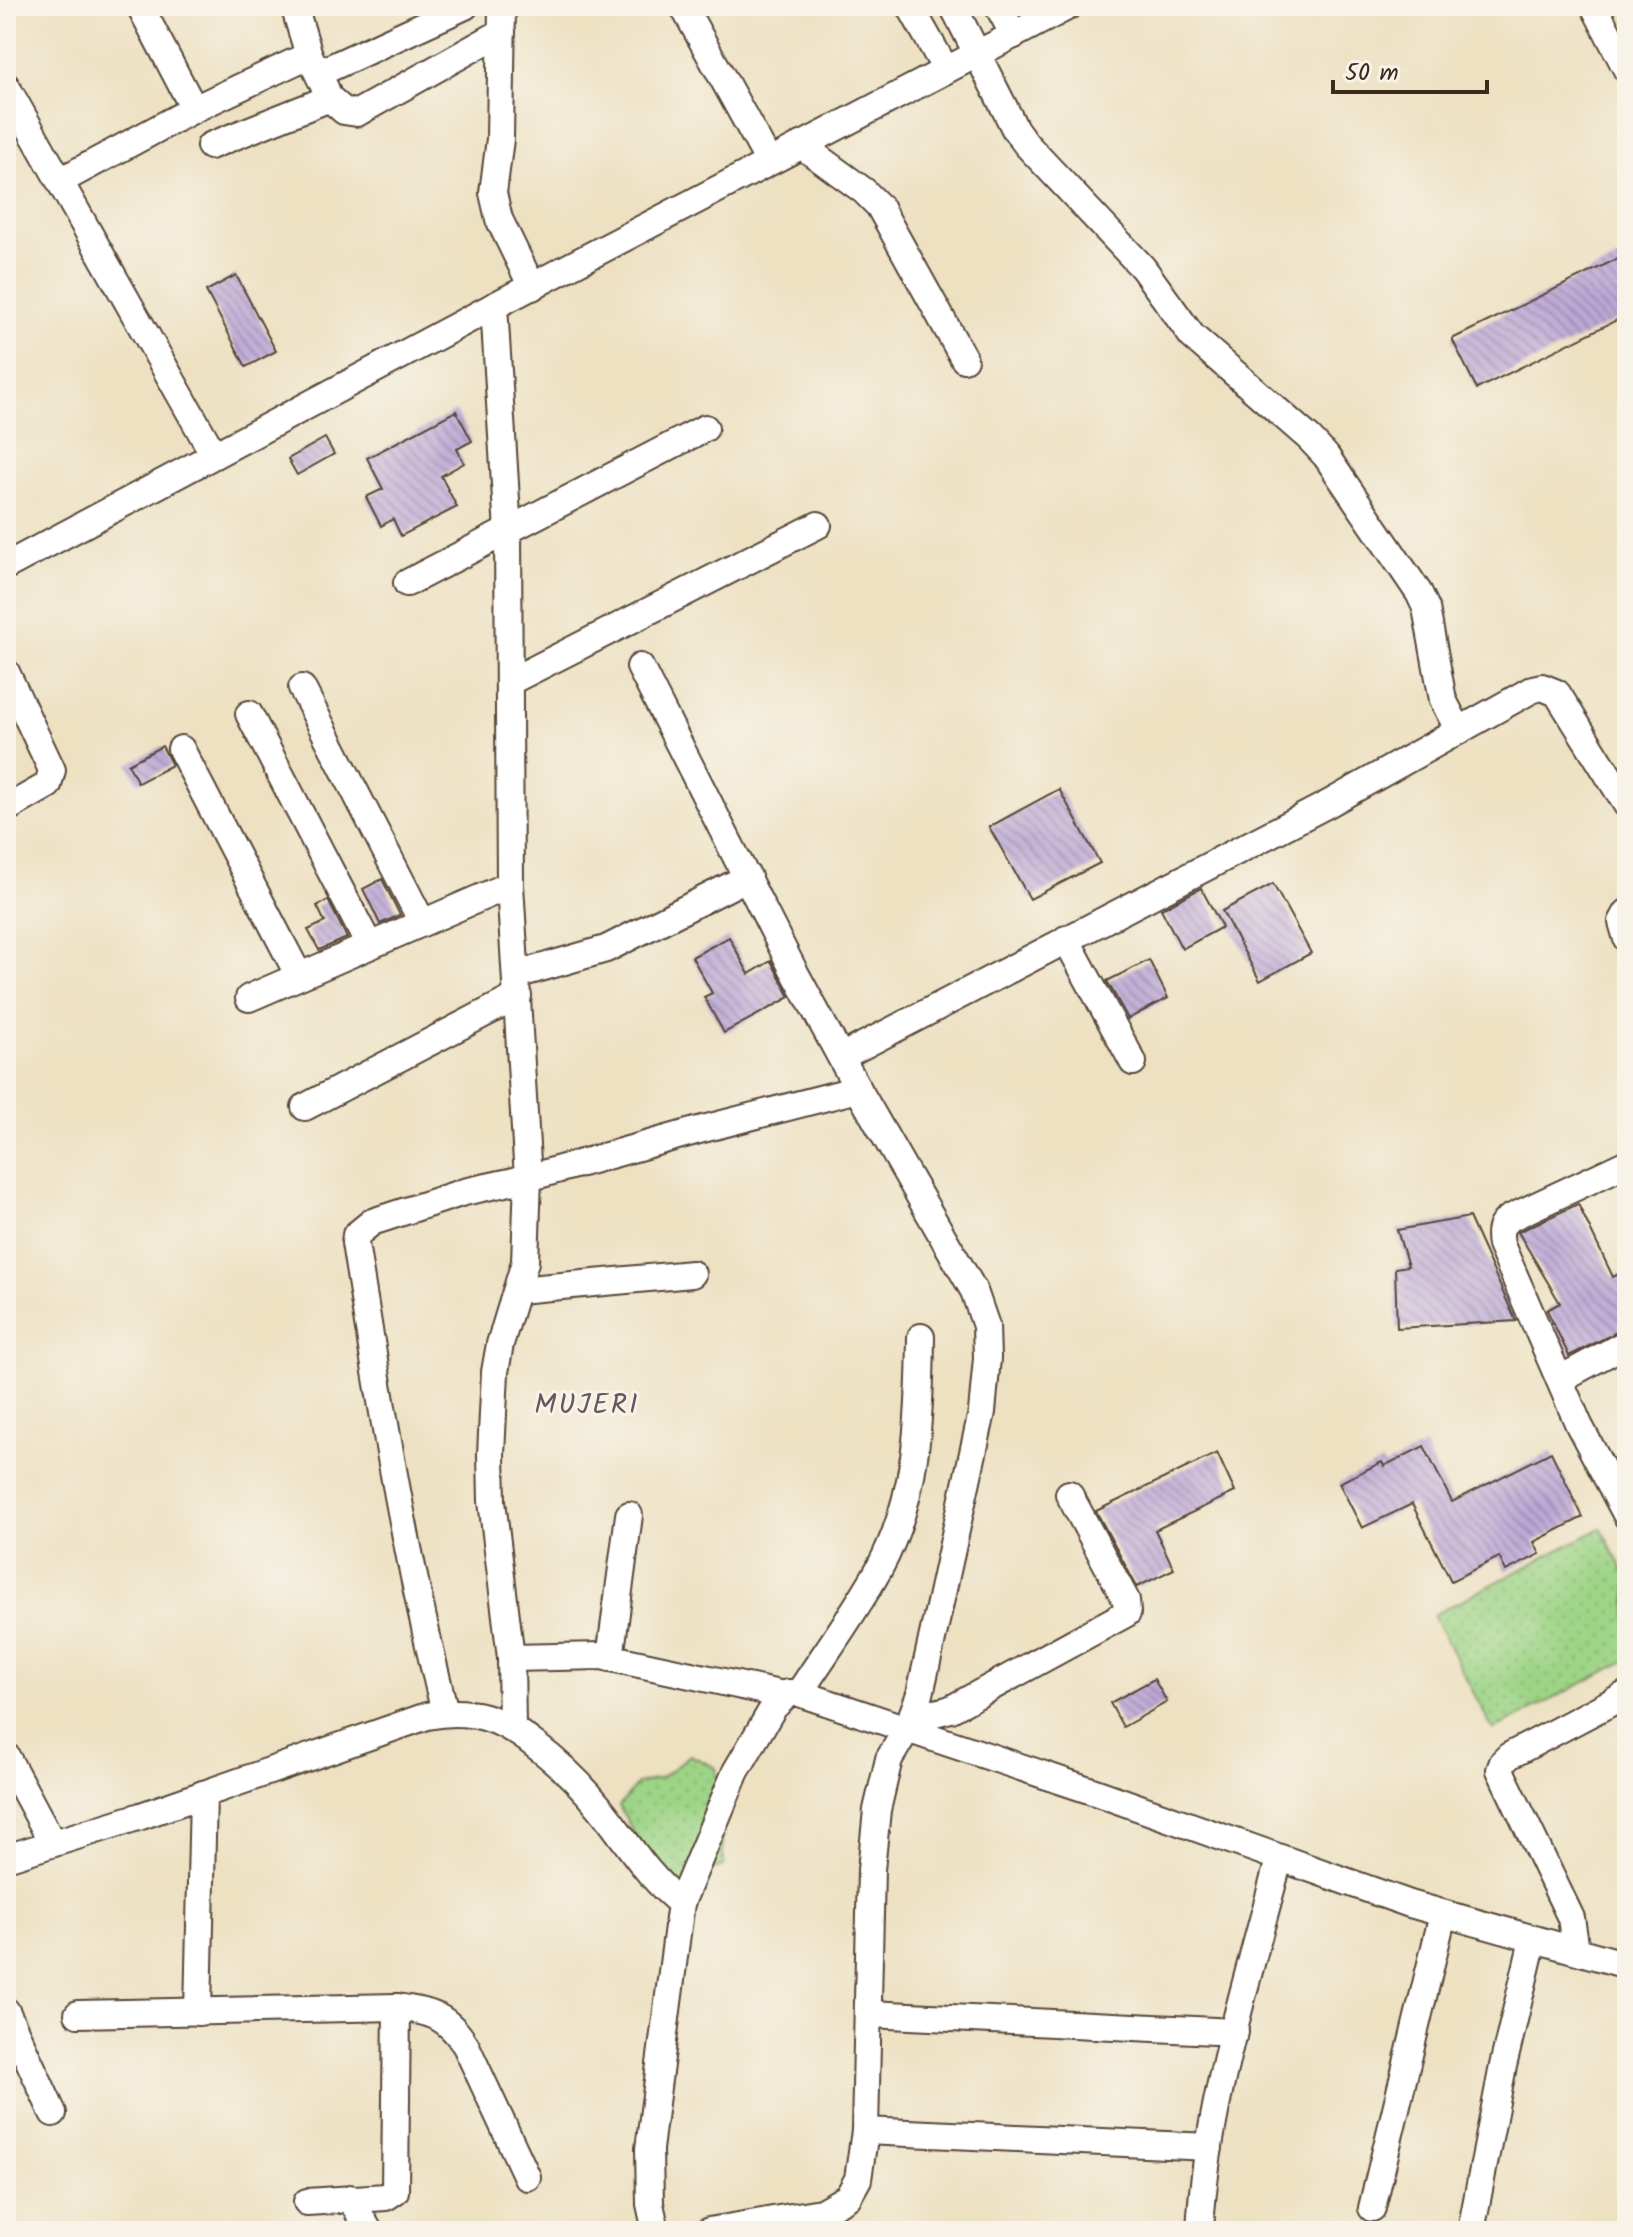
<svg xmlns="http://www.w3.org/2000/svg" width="1633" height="2237" font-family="Kalam,sans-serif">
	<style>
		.grass { fill: url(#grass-dots); stroke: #6c7f52; stroke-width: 2 }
		.building { fill: url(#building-back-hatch) }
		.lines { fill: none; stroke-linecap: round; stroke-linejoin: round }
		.minor-casing { stroke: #564537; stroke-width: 30 }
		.minor { stroke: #fff; stroke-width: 26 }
		.labels { text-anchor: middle; stroke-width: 6; stroke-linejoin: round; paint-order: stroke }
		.neighbourhood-label { font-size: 28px; letter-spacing: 2px; fill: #68565e; stroke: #f7f3e8 }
	</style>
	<defs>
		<pattern id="grass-dots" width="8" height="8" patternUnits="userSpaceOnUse" patternTransform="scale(2)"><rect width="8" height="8" fill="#9dd486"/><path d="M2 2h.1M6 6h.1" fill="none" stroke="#88b673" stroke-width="1.8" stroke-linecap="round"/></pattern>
		<pattern id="building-back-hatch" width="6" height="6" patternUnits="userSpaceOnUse" patternTransform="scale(2)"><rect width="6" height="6" fill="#bba7d5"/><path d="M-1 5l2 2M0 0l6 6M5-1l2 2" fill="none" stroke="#9988ac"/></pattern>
	</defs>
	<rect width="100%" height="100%" fill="#f7f3e8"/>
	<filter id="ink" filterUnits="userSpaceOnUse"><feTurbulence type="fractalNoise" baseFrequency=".0125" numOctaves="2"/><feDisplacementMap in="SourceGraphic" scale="16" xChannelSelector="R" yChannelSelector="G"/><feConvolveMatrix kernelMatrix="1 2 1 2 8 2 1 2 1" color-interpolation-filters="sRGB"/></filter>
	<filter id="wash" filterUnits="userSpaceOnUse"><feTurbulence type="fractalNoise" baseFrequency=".006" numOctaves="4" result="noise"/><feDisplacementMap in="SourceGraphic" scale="32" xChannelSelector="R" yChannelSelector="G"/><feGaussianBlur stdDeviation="1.8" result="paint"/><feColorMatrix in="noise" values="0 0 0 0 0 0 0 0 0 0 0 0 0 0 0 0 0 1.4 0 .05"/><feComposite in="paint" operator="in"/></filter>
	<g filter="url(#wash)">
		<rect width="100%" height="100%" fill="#ede1c2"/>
		<!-- grass -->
		<g class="grass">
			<path d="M 1601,1528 L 1627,1578 L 1627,1660 L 1493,1730 L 1433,1615 Z"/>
			<path d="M 690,1755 L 716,1768 L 724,1865 L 699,1876 L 685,1893 L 650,1862 L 619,1806 L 637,1784 L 661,1778 Z"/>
		</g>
		<g id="blocks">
			<!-- building -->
			<g class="building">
				<path d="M 1627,254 L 1627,315 L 1477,389 L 1452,339 Z"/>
				<path d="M 236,275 L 276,351 L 246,367 L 206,291 Z"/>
				<path d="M 456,411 L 472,441 L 457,449 L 464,463 L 441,476 L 457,507 L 401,536 L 393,519 L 381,526 L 366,497 L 383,489 L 367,458 Z"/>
				<path d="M 325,438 L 334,454 L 297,475 L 288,459 Z"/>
				<path d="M 162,746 L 172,765 L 138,783 L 128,764 Z"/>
				<path d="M 1059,789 L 1100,863 L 1030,899 L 989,827 Z"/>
				<path d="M 382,879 L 400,915 L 380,924 L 363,889 Z"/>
				<path d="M 1273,884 L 1311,953 L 1260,981 L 1222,911 Z"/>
				<path d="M 1201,888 L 1222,927 L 1182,949 L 1161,909 Z"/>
				<path d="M 328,900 L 347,938 L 319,950 L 308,930 L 325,922 L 317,906 Z"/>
				<path d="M 729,937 L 749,974 L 771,961 L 790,997 L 724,1033 L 704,997 L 712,993 L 692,957 Z"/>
				<path d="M 1149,960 L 1168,998 L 1128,1019 L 1107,981 Z"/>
				<path d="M 1578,1204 L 1613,1277 L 1627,1270 L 1627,1327 L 1569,1356 L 1547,1310 L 1560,1303 L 1518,1232 Z"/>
				<path d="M 1469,1217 L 1516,1321 L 1397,1328 L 1395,1268 L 1408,1266 L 1397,1230 Z"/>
				<path d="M 1424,1446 L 1452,1502 L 1551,1452 L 1583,1517 L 1534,1542 L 1540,1554 L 1506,1571 L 1499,1557 L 1451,1581 L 1412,1504 L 1362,1528 L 1339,1483 L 1382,1462 L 1384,1466 Z"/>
				<path d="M 1217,1453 L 1235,1492 L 1155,1530 L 1174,1569 L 1137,1587 L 1096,1511 Z"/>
				<path d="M 1154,1679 L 1167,1702 L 1123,1727 L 1110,1703 Z"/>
			</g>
		</g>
	</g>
	<g filter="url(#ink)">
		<use href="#blocks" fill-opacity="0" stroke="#564537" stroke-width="2"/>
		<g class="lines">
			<defs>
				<g id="minor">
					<path d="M 140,6 L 194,109"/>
					<path d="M 502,6 L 500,139 L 493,193 L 499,219 L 532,287"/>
					<path d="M 683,6 L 769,162"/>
					<path d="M 910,6 L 946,70"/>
					<path d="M 953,6 L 1015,129 L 1026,144 L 1143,268 L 1192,336 L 1309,438 L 1326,456 L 1419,593 L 1426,608 L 1443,700 L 1459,731"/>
					<path d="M 998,6 L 1014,35"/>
					<path d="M 1594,6 L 1627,70"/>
					<path d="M 319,73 L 465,6"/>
					<path d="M 6,86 L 214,455"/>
					<path d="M 327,96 L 344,111 L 357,113 L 502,32"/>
					<path d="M 801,145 L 864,191 L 879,206 L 964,359"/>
					<path d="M 210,146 L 325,100 L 326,90 L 309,55 L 294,6"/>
					<path d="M 60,181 L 194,109 L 309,55"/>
					<path d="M 494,306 L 508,532 L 510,885 L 528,1178 L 525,1262 L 500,1344 L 495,1372 L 491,1454 L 492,1501 L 511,1658 L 512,1727"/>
					<path d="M 6,566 L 494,306 L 1069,6"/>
					<path d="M 407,583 L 705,428"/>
					<path d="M 640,667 L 793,969 L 858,1089 L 974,1291 L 986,1326 L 987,1358 L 982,1412 L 920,1694 L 907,1729 L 889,1759 L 877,1810 L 871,1870 L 865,2131 L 858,2179 L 848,2197 L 821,2212 L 709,2231"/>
					<path d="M 6,672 L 52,770 L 48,785 L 6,809"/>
					<path d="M 509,682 L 818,525"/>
					<path d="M 302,688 L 422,922"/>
					<path d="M 249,714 L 369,945"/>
					<path d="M 181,749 L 299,976"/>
					<path d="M 1627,913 L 1622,922 L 1627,939"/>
					<path d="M 1066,939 L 1133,1062"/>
					<path d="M 516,975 L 606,949 L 748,877"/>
					<path d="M 249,998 L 510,885"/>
					<path d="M 841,1057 L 1328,804 L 1533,689 L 1542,687 L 1557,693 L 1627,805"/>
					<path d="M 305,1107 L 518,996"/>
					<path d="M 1627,1163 L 1510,1218 C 1499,1225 1499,1233 1501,1245 L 1579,1425 L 1627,1516"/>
					<path d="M 518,1290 L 692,1274"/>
					<path d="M 1560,1379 L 1627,1343"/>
					<path d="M 511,1658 L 602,1656 L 784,1695"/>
					<path d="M 610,1658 L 629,1515"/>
					<path d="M 799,1693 C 826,1652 855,1612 879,1569 C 918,1497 920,1416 921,1337"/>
					<path d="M 445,1712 C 406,1558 380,1400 355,1243 L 356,1235 L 372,1222 L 464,1192 L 528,1178 L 699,1130 L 858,1089"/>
					<path d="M 914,1712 L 935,1713 L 951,1709 L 1127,1613 L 1126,1600 L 1069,1494"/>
					<path d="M 6,1756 L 52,1842"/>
					<path d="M 6,1858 L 141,1816 L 427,1716 C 471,1707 501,1718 535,1745 C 560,1764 582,1785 601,1809 C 627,1841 648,1878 681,1903"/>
					<path d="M 1576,1950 L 1571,1918 L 1500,1770 L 1503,1762 L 1509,1756 L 1627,1694"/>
					<path d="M 6,2011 L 53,2113"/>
					<path d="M 198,2012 L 203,1794"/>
					<path d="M 78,2014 L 397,2007 C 431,2012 447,2015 466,2046 L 527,2177"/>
					<path d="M 869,2014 L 1235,2032"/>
					<path d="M 865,2131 L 1209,2147"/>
					<path d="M 350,2198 L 369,2231"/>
					<path d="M 307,2202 L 386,2197 L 395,2191 L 397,2007"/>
					<path d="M 1372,2208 L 1443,1914"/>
					<path d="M 656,2231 L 650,2204 L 649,2149 L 681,1903 L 736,1771 L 773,1708 L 788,1693 L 799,1693 L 1092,1791 L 1410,1904 L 1627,1965"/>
					<path d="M 1200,2231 C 1206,2105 1248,1981 1279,1859"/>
					<path d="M 1471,2231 L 1503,2066 L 1533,1940"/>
				</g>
			</defs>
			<!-- minor casing -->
			<use href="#minor" class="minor-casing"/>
			<!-- minor -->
			<use href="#minor" class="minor"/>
		</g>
	</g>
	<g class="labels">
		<!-- neighbourhood labels -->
		<g class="neighbourhood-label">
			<text x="587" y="1413">MUJERI</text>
		</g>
	</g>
	<!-- margin -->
	<rect width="1633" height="2237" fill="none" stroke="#f7f3e8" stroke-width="32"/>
	<!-- scale -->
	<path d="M1333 80v12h154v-12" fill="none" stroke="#3b2a1e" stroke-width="4"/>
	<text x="1345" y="80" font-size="24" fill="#3b2a1e" stroke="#f7f3e8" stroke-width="6" paint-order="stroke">50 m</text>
</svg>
